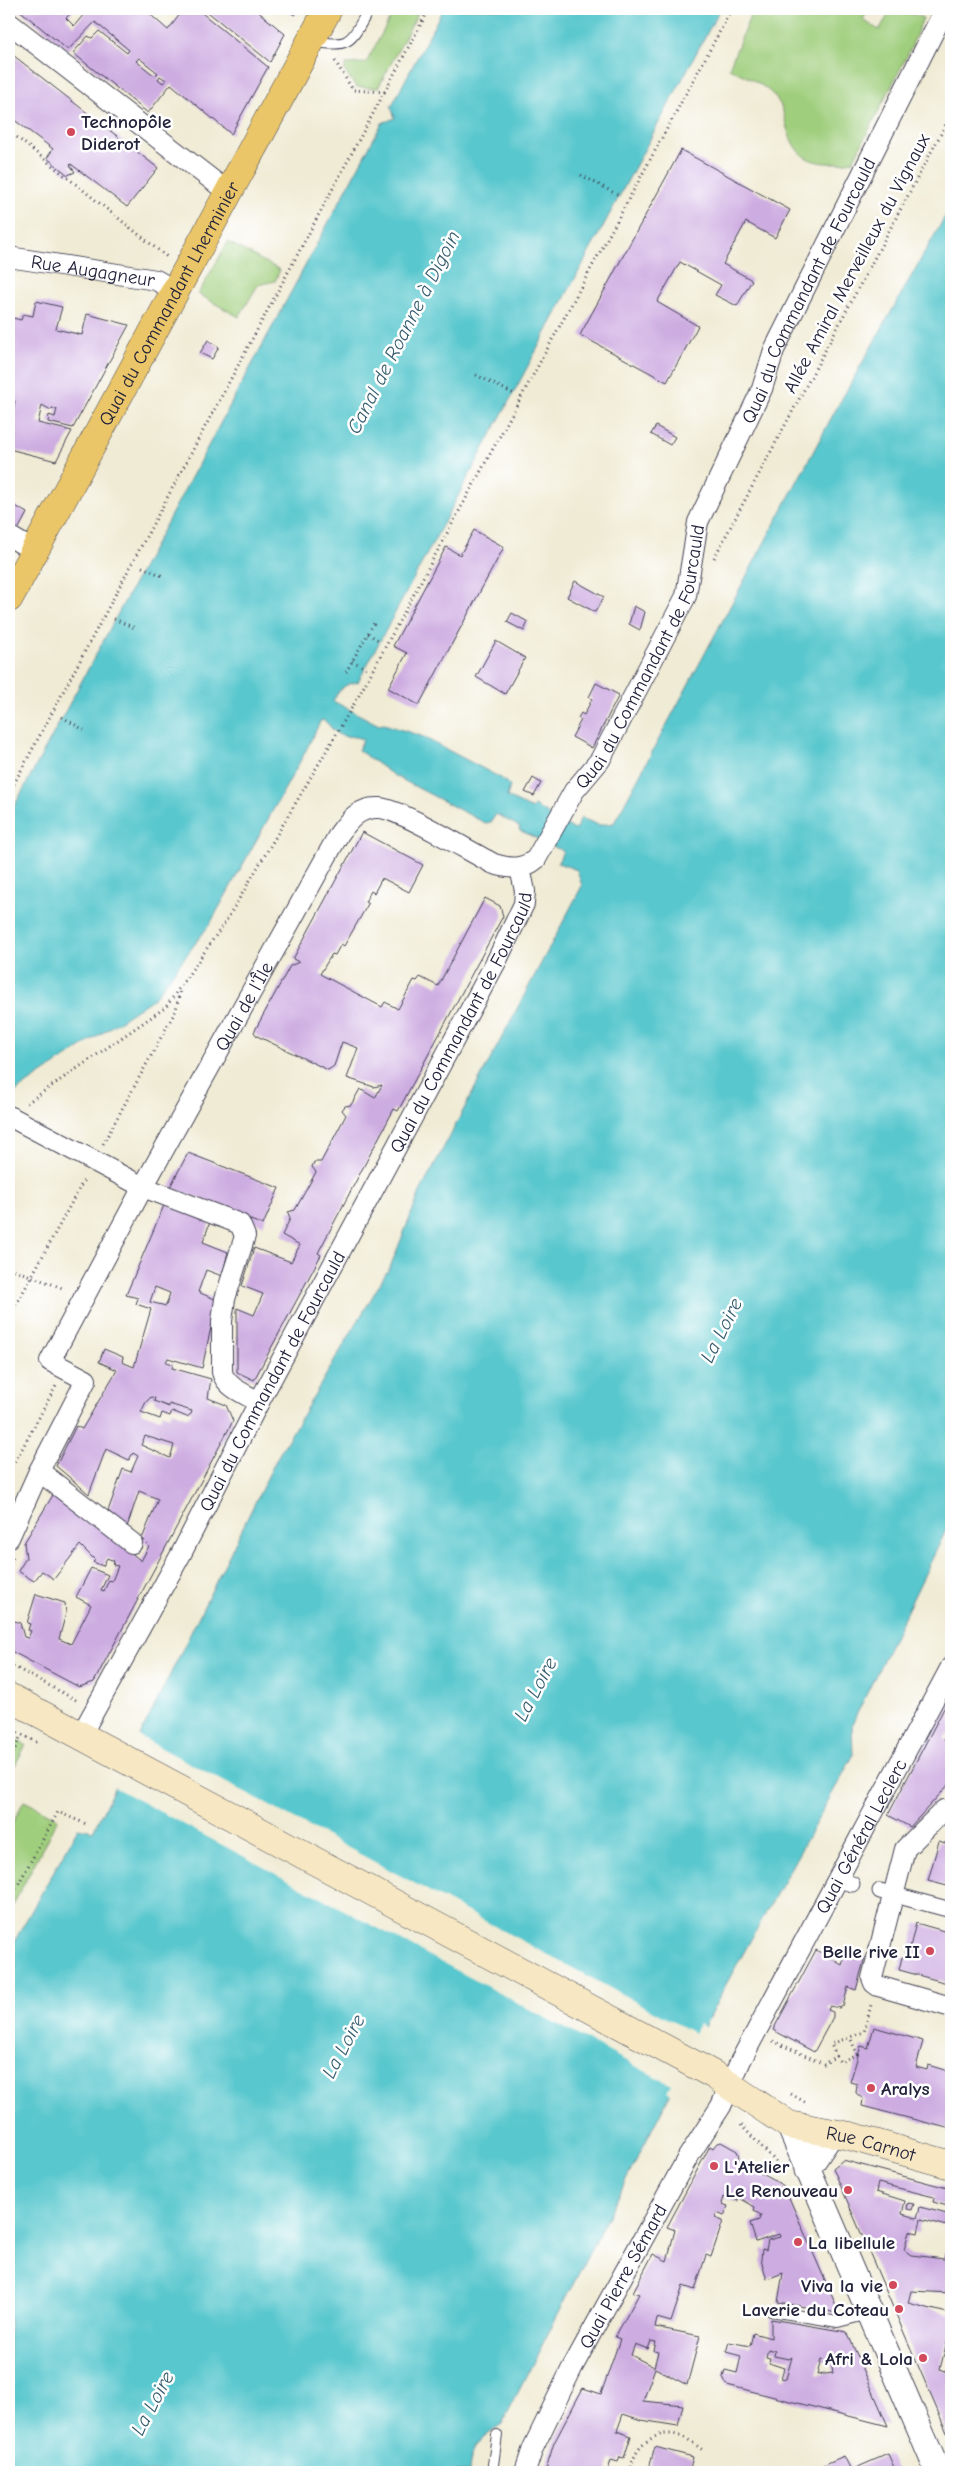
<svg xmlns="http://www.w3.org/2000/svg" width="960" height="2481" font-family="'Comic Neue',sans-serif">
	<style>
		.green { fill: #9fce7c; stroke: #60785c }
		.water { fill: #59c7ce; stroke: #3e7484 }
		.pier { fill: #f0ebd4 }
		.building { fill: #cdace1; fill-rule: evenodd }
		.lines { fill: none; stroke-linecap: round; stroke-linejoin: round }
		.service-casing { stroke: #414052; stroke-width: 12 }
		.pedestrian-casing { stroke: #414052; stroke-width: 17 }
		.minor-casing { stroke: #414052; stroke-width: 22 }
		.tertiary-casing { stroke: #414052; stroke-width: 27 }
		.secondary-casing { stroke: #414052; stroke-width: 29 }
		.primary-casing { stroke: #414052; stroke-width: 29 }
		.path { stroke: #414052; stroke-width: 3; stroke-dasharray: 1 4; stroke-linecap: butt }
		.service { stroke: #fff; stroke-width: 10 }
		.pedestrian { stroke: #fff; stroke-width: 15 }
		.minor { stroke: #fff; stroke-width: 20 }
		.tertiary { stroke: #fff; stroke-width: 25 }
		.secondary { stroke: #f7e8c3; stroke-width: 28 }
		.primary { stroke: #ebc669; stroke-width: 28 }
		.poi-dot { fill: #d1495b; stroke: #fff; stroke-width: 2 }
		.labels { text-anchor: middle; stroke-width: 5; stroke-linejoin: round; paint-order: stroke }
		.poi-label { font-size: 19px; font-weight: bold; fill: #22223b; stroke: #fff; text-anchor: end }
		.street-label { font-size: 19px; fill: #22223b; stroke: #fff }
		.water-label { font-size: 20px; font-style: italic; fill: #355c6e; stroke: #fff }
	</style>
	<rect width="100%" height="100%" fill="#fff"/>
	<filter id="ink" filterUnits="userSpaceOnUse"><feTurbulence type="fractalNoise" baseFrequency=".02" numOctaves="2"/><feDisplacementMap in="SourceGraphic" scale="10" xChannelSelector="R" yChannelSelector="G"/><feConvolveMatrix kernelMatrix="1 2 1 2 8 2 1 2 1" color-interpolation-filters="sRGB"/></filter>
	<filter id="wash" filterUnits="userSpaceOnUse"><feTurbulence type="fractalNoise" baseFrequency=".0096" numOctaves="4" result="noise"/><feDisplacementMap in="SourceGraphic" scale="20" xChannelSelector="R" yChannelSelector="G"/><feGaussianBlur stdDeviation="1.12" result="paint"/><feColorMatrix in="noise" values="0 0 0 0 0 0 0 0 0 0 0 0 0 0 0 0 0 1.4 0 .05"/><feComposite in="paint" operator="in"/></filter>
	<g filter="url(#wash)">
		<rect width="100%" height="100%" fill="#f0ebd4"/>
		<!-- green -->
		<g class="green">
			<path d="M 395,9 L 420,9 L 378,88 L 356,87 L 344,70 L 346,64 L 366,63 Z"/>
			<path d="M 753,9 L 868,9 L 863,20 L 879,30 L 892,9 L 900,9 L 923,18 L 911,48 L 853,161 C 821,166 797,165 787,128 C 784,116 783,106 775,97 C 763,83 744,76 729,68 Z"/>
			<path d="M 228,242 L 280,270 L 275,281 L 258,285 L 239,317 L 198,294 Z"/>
			<path d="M 9,1736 L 26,1745 L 9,1776 Z"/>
			<path d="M 24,1801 L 58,1818 L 9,1913 L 9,1830 Z"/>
		</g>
		<!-- water -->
		<path class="water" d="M 443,9 L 720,9 L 358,682 C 344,684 339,689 333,701 L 379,725 L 384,724 L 421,736 L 501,778 L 510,786 L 507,797 L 532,809 L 534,806 L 575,830 L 581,818 L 599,825 L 614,823 L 835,411 L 951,206 L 951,1520 L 852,1724 L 853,1756 L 724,1988 L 502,2424 C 480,2438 471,2445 469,2472 L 9,2472 L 9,1980 L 17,1965 L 9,1962 L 9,1951 L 78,1828 L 93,1831 L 277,1458 L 391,1265 L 420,1192 L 582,886 L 577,870 L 558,863 L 563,851 L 519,830 L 520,827 L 496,814 L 491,822 L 485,823 L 393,775 L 358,750 L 363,740 C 354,734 345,739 336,733 C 330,728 328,721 321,720 L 303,756 L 210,924 L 154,998 L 12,1094 L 9,1093 L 9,816 L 382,123 L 395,118 L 391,107 Z"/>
		<!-- pier -->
		<path class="pier" d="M 137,1735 L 694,2033 L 699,2024 L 706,2028 L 672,2094 L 667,2091 L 671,2085 L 112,1786 Z"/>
		<g id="blocks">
			<!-- building -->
			<g class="building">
				<path d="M 18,9 L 75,9 L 66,18 L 74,26 L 85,13 L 79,9 L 144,9 L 168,30 L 184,9 L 197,9 L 268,67 L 231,134 L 171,84 L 148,113 L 73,53 L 88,36 L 92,38 L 99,31 L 127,53 L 129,50 L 95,22 L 68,50 ZM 139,58 L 158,73 L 155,76 L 136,61 ZM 160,76 L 166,80 L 163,83 L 158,79 Z"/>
				<path d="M 204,9 L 255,9 L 285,34 L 270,62 Z"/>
				<path d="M 284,9 L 299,9 L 295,15 Z"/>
				<path d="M 9,52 L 158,168 L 127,207 L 71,164 L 70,165 L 75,172 L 68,175 L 47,158 L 53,149 L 9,116 Z"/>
				<path d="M 681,150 L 790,210 L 775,238 L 746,222 L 723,264 L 752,280 L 737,306 L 715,295 L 721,285 L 680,262 L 657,302 L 698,326 L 667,382 L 580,335 Z"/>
				<path d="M 36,301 L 62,307 L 56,329 L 82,335 L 87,314 L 129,325 L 73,428 L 48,422 L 49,415 L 55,417 L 57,409 L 52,408 L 51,410 L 42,405 L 38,423 L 72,431 L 56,461 L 9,449 L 9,430 L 15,401 L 9,400 L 9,317 L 21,320 L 23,314 L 33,316 Z"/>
				<path d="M 208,340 L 219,347 L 212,359 L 200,353 Z"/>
				<path d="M 656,426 L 675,437 L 670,445 L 651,434 Z"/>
				<path d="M 9,502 L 27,513 L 18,530 L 9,525 Z"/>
				<path d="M 474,530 L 504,547 L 419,705 L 388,688 L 407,653 L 393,646 L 446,547 L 460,555 Z"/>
				<path d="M 575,581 L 604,597 L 595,612 L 567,597 Z"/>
				<path d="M 634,606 L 645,612 L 640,630 L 629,624 Z"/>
				<path d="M 512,613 L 528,622 L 524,631 L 507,622 Z"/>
				<path d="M 496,641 L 525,658 L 505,694 L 476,677 Z"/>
				<path d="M 596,683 L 619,695 L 592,748 L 572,737 L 581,720 L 578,718 L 581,713 L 584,715 L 592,699 L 589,697 Z"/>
				<path d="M 533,778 L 541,783 L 534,796 L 525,792 Z"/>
				<path d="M 362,832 L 423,865 L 409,892 L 382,878 L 374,893 L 371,891 L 365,902 L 368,904 L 344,946 L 341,944 L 335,955 L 332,954 L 320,974 L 382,1007 L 385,1002 L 398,1009 L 414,980 L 417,981 L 420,977 L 438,986 L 485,898 L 500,906 L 503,916 L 398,1111 L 394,1109 L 318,1253 L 321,1255 L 254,1380 L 237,1372 L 237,1308 L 254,1315 L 263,1294 L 242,1286 L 254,1248 L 291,1262 L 300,1245 L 282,1235 L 290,1219 L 288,1212 L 295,1210 L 316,1172 L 312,1167 L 314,1162 L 321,1162 L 346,1115 L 342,1110 L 345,1106 L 351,1105 L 360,1089 L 375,1098 L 382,1085 L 374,1087 L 347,1078 L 358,1048 L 342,1042 L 334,1066 L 328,1070 L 257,1036 L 254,1032 L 290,966 L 299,962 L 293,959 Z"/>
				<path d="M 188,1153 L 279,1188 L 263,1225 L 170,1187 Z"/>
				<path d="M 165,1203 L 210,1222 L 203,1242 L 228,1252 L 222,1276 L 206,1270 L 198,1292 L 217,1300 L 202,1368 L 168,1358 L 166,1362 L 173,1364 L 172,1368 L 211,1379 L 208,1398 L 226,1405 L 233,1421 L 94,1682 L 79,1687 L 9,1650 L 9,1619 L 20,1623 L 24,1637 L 28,1638 L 31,1631 L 28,1630 L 30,1624 L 27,1623 L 36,1594 L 65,1603 L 66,1613 L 59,1639 L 71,1644 L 91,1605 L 76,1597 L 91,1568 L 108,1575 L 101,1590 L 104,1591 L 109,1580 L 112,1581 L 118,1566 L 113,1565 L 114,1561 L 107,1558 L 103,1566 L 93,1562 L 95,1560 L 80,1545 L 54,1579 L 42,1571 L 34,1581 L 18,1571 L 26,1558 L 24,1543 L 56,1490 L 141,1561 L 149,1546 L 142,1539 L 158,1499 L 139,1491 L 127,1527 L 108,1511 L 123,1469 L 131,1472 L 138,1456 L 133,1453 L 129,1460 L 106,1449 L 89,1494 L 56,1466 L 76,1426 L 82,1429 L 117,1370 L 99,1362 L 104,1349 L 123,1357 L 122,1362 L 134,1367 L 151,1309 L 136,1304 L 138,1298 L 126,1295 ZM 155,1287 L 170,1293 L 166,1306 L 150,1302 ZM 151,1397 L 155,1398 L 154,1401 L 169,1407 L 169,1404 L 192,1411 L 191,1414 L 187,1417 L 172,1411 L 170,1416 L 162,1413 L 160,1419 L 141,1412 L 146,1402 ZM 145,1436 L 174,1445 L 170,1458 L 141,1445 Z"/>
				<path d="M 951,1695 L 951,1736 L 947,1734 L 944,1739 L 951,1742 L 949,1745 L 951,1747 L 951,1782 L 910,1827 L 888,1815 Z"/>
				<path d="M 951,1834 L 951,1887 L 928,1881 L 939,1841 L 948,1844 Z"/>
				<path d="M 916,1923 L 951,1933 L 951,1984 L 899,1970 L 902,1957 L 907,1959 Z"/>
				<path d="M 816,1950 L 842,1965 L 846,1952 L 865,1957 L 856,1990 L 848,1987 L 843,2006 L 839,2008 L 830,2006 L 828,2010 L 833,2012 L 833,2017 L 814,2052 L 773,2030 Z"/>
				<path d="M 874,2027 L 923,2041 L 916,2067 L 927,2070 L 928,2065 L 951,2072 L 951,2119 L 947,2128 L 862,2106 L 863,2099 L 856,2093 L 857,2084 L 850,2082 L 861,2046 L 868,2048 Z"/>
				<path d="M 721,2142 L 737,2151 L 739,2156 L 737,2160 L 784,2186 L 838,2310 L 837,2313 L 778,2302 L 783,2273 L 767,2279 L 761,2260 L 762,2249 L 766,2250 L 768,2240 L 780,2237 L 779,2234 L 756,2242 L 750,2223 L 759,2220 L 761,2215 L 754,2211 L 755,2207 L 738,2197 L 738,2201 L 724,2197 L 722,2204 L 728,2206 L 724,2216 L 717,2213 L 715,2218 L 723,2221 L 711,2257 L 706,2255 L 695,2290 L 683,2286 L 671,2322 L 657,2318 L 655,2327 L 700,2336 L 687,2385 L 655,2368 L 643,2401 L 683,2405 L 678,2426 L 641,2420 L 623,2414 L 617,2431 L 631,2436 L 624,2458 L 620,2457 L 618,2462 L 611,2460 L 608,2471 L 612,2472 L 545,2472 L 554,2443 L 583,2388 L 601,2394 L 620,2339 L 615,2337 L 639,2294 L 633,2292 L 653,2254 L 667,2261 L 675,2230 L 667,2227 L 710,2146 L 713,2148 L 716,2144 ZM 651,2341 L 656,2342 L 654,2351 L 658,2352 L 654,2367 L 631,2355 L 635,2344 L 648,2349 Z"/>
				<path d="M 843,2160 L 951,2189 L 951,2207 L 933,2202 L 934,2197 L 878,2183 L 876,2192 L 905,2201 L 902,2214 L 917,2218 L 920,2207 L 951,2215 L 951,2227 L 921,2219 L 918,2233 L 909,2231 L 904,2250 L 911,2255 L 944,2259 L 946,2251 L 951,2252 L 951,2293 L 911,2291 L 908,2303 L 951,2314 L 951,2326 L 940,2369 L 951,2373 L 951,2442 L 833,2168 Z"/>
				<path d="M 908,2203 L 914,2204 L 912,2210 L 907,2209 Z"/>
				<path d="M 771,2319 L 847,2332 L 888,2426 L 727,2385 L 723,2377 L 725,2370 L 737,2373 L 741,2356 L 726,2352 L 729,2342 L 750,2346 L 753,2333 L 771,2338 ZM 768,2349 L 775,2351 L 774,2356 L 789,2359 L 792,2357 L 786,2379 L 781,2378 L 784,2368 L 769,2363 L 770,2358 L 766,2357 ZM 821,2360 L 831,2362 L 833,2373 L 817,2375 Z"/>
				<path d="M 655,2447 L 693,2457 L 689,2472 L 648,2472 Z"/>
				<path d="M 888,2454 L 896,2472 L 812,2472 L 811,2470 L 844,2456 L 851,2470 Z"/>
			</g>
		</g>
	</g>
	<g filter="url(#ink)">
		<use href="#blocks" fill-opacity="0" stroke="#414052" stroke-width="1"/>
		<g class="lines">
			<defs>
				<g id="service">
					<path d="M 312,41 C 352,48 350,42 369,9"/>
					<path d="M 771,2311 L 838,2322 L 869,2314"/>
					<path d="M 492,2472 L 497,2435"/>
				</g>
				<g id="pedestrian">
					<path d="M 839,1880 L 852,1884"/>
					<path d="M 880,1891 L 951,1910"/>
				</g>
				<g id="minor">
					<path d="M 9,23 L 229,193"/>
					<path id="s1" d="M 9,257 L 156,280 L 175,291"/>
					<path d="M 9,536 L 34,551"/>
					<path d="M 9,1116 L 143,1187 L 240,1224 L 245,1236 L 225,1299 L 222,1321 L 222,1372 C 226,1388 246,1394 259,1402"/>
					<path d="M 9,1538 L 39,1471"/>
					<path id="s2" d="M 132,1543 L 39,1471 L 86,1380 L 50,1361 L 143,1187 L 339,834 C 349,820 359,807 379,808 C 401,809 470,852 494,864 C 510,869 523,870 536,859 L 574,791 L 600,760 L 686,596 L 698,522 L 762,389 L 774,350 L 945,9"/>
					<path id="s3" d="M 81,1735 L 181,1554 L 259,1402 L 497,960 L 524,904 L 525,891 L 520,868"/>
					<path d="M 951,1812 L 944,1810 L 905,1849 L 872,1978 L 874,1983 L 878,1986 L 951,2007"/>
					<path id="s4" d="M 525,2472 L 533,2448 L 572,2368 L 688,2157 L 721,2106 L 741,2060 L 951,1667"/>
				</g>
				<g id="tertiary">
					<path d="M 789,2125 L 938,2472"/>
					<path d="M 807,2170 L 832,2133"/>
				</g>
				<g id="secondary">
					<path id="s5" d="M 9,1697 L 714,2075 L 789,2125 L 850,2136 L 951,2165"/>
				</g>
				<g id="primary">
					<path id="s6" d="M 9,598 L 328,9"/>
				</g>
			</defs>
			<!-- service casing -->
			<use href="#service" class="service-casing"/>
			<!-- pedestrian casing -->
			<use href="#pedestrian" class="pedestrian-casing"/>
			<!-- minor casing -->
			<use href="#minor" class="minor-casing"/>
			<!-- tertiary casing -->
			<use href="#tertiary" class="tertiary-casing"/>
			<!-- secondary casing -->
			<use href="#secondary" class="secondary-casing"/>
			<!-- primary casing -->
			<use href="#primary" class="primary-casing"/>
			<!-- path -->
			<g class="path">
				<path d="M 335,61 L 353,90 L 385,92"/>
				<path d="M 9,131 L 167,257"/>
				<path d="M 581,175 L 620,196"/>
				<path d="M 476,375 L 514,394"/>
				<path d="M 714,558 L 951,115"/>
				<path d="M 142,567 L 163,576"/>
				<path d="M 114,619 L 135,628"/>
				<path d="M 368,634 L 380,641"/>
				<path d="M 352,661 L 366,668"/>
				<path d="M 346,672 L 374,623"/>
				<path d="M 62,717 L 84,730"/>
				<path d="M 9,793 L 429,9"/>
				<path d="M 27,1103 L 166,1007 L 226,921 L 357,699 L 732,9"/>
				<path d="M 103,1144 L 176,1010 L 180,989"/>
				<path d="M 9,1268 L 65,1289"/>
				<path d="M 9,1318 L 85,1178"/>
				<path d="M 9,1470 L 16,1460 L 56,1386"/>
				<path d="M 9,1568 L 13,1557"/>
				<path d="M 9,1664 L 76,1700"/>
				<path d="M 9,1728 L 38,1743"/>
				<path d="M 9,1762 L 21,1735"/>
				<path d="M 9,1901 L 58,1812 L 86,1824"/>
				<path d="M 773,2041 L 824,2064 L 836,2056 L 831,2044 L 864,2032 L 871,2005"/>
				<path d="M 836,2056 L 840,2062 L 857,2054 L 850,2037"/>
				<path d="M 791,2094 L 805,2102"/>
				<path d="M 741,2125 L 779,2165"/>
				<path d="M 631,2472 C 631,2448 656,2427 680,2436 C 689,2439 697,2446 704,2451"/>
			</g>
			<!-- service -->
			<use href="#service" class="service"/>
			<!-- pedestrian -->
			<use href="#pedestrian" class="pedestrian"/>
			<!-- minor -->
			<use href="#minor" class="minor"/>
			<!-- tertiary -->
			<use href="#tertiary" class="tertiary"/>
			<!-- secondary -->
			<use href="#secondary" class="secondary"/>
			<!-- primary -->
			<use href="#primary" class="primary"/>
		</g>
	</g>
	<!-- markers -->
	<g class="poi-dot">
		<circle cx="71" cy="132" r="5"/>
		<circle cx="930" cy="1951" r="5"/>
		<circle cx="871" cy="2088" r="5"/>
		<circle cx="714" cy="2166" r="5"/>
		<circle cx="848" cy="2190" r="5"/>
		<circle cx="798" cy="2242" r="5"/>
		<circle cx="893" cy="2285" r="5"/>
		<circle cx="899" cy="2309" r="5"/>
		<circle cx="923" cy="2358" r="5"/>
	</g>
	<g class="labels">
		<!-- poi labels -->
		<g class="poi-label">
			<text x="81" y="128" text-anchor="start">Technopôle<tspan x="81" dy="22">Diderot</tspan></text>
			<text x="920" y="1958">Belle rive II</text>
			<text x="881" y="2095" text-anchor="start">Aralys</text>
			<text x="724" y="2173" text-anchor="start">L'Atelier</text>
			<text x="838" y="2197">Le Renouveau</text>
			<text x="808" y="2249" text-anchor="start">La libellule</text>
			<text x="883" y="2292">Viva la vie</text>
			<text x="889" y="2316">Laverie du Coteau</text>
			<text x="913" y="2365">Afri &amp; Lola</text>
		</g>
		<!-- street labels -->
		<g class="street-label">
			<text transform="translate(856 263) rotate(-62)" y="7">Allée Amiral Merveilleux du Vignaux</text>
			<text dy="7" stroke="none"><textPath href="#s1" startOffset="85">Rue Augagneur</textPath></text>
			<text dy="7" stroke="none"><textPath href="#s2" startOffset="1720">Quai du Commandant de Fourcauld</textPath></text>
			<text dy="7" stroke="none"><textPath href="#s6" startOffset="335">Quai du Commandant Lherminier</textPath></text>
			<text dy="7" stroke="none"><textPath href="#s2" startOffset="1315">Quai du Commandant de Fourcauld</textPath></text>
			<text dy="7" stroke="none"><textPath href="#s2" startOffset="665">Quai de l'Île</textPath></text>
			<text dy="7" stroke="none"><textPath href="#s3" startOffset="808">Quai du Commandant de Fourcauld</textPath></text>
			<text dy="7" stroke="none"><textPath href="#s3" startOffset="402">Quai du Commandant de Fourcauld</textPath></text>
			<text dy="7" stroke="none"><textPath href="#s4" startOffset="720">Quai Général Leclerc</textPath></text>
			<text dy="7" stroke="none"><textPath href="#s5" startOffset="974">Rue Carnot</textPath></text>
			<text dy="7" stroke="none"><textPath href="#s4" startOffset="219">Quai Pierre Sémard</textPath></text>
		</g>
		<!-- water labels -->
		<g class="water-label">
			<text transform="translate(403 332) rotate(-63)" y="7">Canal de Roanne à Digoin</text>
			<text transform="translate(721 1330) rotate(-63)" y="7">La Loire</text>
			<text transform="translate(535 1689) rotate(-62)" y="7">La Loire</text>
			<text transform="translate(343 2046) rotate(-62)" y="7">La Loire</text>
			<text transform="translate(152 2403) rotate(-62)" y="7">La Loire</text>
		</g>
	</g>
	<!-- margin -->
	<rect width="960" height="2481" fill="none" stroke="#fff" stroke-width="30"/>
</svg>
